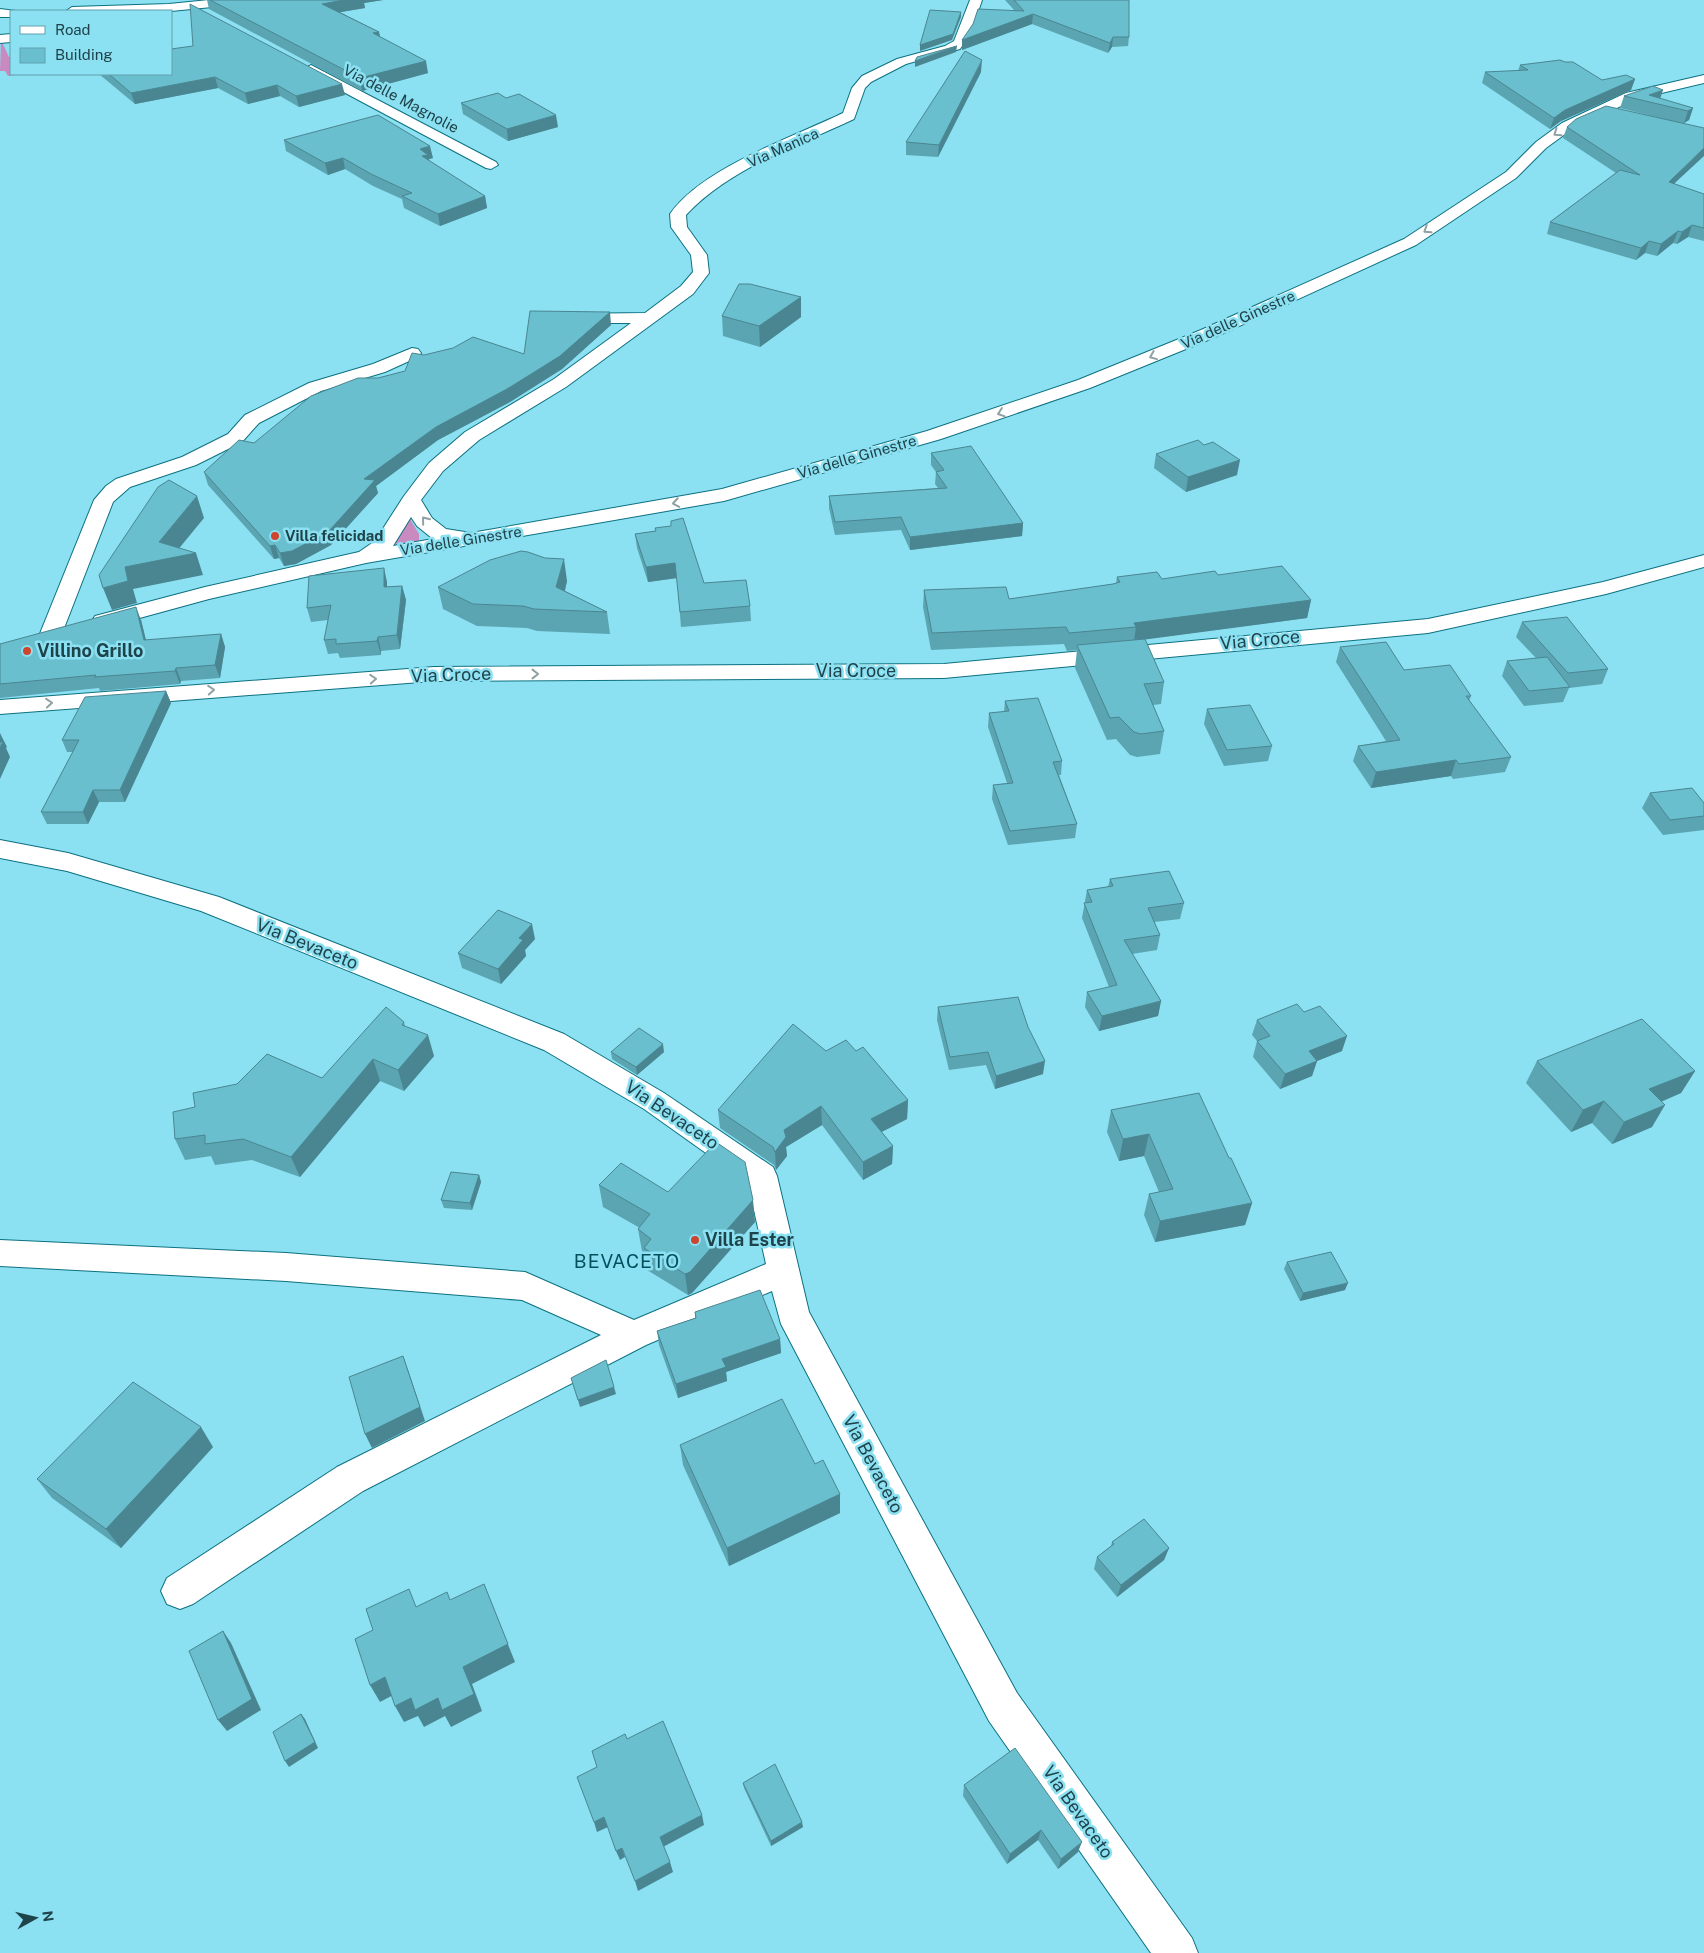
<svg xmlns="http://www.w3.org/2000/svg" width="1704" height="1953" font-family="'Public Sans',sans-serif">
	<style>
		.green { fill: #c88abf }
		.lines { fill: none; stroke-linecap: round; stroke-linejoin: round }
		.minor-casing { stroke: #0c7181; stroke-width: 2 }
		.minor { fill: #fff; fill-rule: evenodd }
		.wall { fill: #5ba4b2 }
		.shaded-wall { fill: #4a8691 }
		.building { fill: #6abfcf; stroke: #4a8691 }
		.oneway { stroke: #8fa1a4 }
		.poi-dot { fill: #cf442d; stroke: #8be0f1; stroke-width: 2 }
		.labels { text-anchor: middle; stroke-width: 5; stroke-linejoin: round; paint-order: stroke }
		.far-street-label { font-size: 15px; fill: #1f434a; stroke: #8be0f1 }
		.far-poi-label { font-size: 15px; font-weight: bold; fill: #1f434a; stroke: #8be0f1; text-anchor: start }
		.street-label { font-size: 18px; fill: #1f434a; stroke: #8be0f1 }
		.poi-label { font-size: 18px; font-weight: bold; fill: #1f434a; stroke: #8be0f1; text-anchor: start }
		.neighbourhood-label { font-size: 19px; letter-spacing: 1px; fill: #03505c; stroke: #8be0f1 }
	</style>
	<rect width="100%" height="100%" fill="#8be0f1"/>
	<!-- green -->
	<g class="green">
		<path d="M 1,40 L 9,57 L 11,57 L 11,74 L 22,74 L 8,76 L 5,71 L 0,71 Z"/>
		<path d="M 405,519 L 410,519 L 419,534 L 419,543 L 397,546 L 395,538 Z"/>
	</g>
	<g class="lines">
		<defs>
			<g id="minor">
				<path d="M 209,0 L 249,0 L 243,4 L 171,11 L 66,11 L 72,7 L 169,4 Z"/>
				<path d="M 970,0 L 982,0 L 971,33 L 960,49 L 906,64 L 871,82 L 865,88 L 854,119 C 797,146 730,168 686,215 L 687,227 L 707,255 L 709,273 L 693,294 L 566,387 L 479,440 L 443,471 L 421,500 L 432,518 L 446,529 L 471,533 L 722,489 L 927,431 L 1078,380 L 1201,330 L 1404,239 L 1506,172 L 1536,142 L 1562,123 L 1626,93 L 1704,75 L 1704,83 L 1636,99 L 1572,129 L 1546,148 L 1516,178 L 1416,245 L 1213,338 L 1090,388 L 941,439 L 724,501 L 366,563 L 209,599 L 103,628 L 95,626 L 92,621 L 95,616 L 205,587 L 359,552 L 375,541 L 404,496 L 429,463 L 465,432 L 554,379 L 631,323 L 573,323 L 567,322 L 564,318 L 567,314 L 645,313 L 681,286 L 693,272 L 691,255 L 671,227 L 670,214 C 702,168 793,137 843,113 L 852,88 L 862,76 L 897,59 L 945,46 L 954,41 ZM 411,517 L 417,526 L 433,539 L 393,546 Z"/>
				<path d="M 0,9 L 16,11 L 11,11 L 11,17 L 0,17 Z"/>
				<path d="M 11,34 L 11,42 L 0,43 L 0,35 Z"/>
				<path d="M 311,65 L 496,162 L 498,165 L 491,169 L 486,168 L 306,72 L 304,69 Z"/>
				<path d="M 412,348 L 418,349 L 421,353 L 418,357 L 385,372 L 321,391 L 259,423 L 242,442 L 196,465 L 130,487 L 113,502 L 61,636 L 58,641 L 50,643 L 42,641 L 39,636 L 94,500 L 106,486 L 116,479 L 182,457 L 228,434 L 245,415 L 309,383 L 373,364 Z"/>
				<path d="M 1704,555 L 1704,567 L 1606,594 L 1428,633 L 944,678 L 434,681 L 0,714 L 0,700 L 434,667 L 944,664 L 1428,619 L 1603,582 Z"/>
				<path d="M 0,840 L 68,853 L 219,897 L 564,1034 L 664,1093 L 773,1167 L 777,1176 L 809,1312 L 1017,1693 L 1192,1938 L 1198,1953 L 1151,1953 L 989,1721 L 781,1324 L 772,1291 L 646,1345 L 363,1491 L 193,1604 L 180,1609 L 167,1604 L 161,1591 L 167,1578 L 337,1467 L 601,1335 L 522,1300 L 286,1281 L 0,1266 L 0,1240 L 286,1253 L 525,1272 L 634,1320 L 766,1264 L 748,1183 L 644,1109 L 544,1050 L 201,911 L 67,871 L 0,858 Z"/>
			</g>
		</defs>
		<!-- minor casing -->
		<use href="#minor" class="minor-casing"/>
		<!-- minor -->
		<use href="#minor" class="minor"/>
	</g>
	<!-- wall -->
	<g class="wall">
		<path d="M 207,0 L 383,0 L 364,3 L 365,8 L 340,12 L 379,32 L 380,37 L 428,73 L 362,91 L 209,9 Z"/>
		<path d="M 1005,0 L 1129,0 L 1129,37 L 1128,46 L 1112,47 L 1108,53 L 1032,24 L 962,50 L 962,40 L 1014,10 Z"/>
		<path d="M 171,49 L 345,95 L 299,107 L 280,96 L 248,104 L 218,88 L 135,104 L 99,74 L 171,74 Z"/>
		<path d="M 1520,65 L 1602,80 L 1635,79 L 1631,90 L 1561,121 L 1550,129 L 1482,83 L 1485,72 L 1518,71 Z"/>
		<path d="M 981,72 L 938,157 L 906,155 L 906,142 Z"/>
		<path d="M 1624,96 L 1660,99 L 1693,108 L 1689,120 L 1684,123 L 1675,184 L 1704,194 L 1704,241 L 1688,237 L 1677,244 L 1673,243 L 1657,256 L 1645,253 L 1636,260 L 1547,234 L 1550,222 L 1616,173 L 1563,138 L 1567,127 L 1664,119 L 1620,108 Z"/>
		<path d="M 461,103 L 558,127 L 508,141 L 463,114 Z"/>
		<path d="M 284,140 L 433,158 L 429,159 L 429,161 L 485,196 L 487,208 L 440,226 L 404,208 L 402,199 L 373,186 L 345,169 L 328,175 L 286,151 Z"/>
		<path d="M 801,297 L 801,317 L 760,347 L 723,336 L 722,316 Z"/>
		<path d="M 611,325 L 562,369 L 510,402 L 438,440 L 376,486 L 378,493 L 331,545 L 296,564 L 284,566 L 279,558 L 274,559 L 208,485 L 204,472 L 254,443 L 378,378 L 405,371 L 424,355 L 524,354 Z"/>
		<path d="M 931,453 L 1023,523 L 1022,536 L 910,550 L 901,530 L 835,535 L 829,508 L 829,496 L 938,488 L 935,484 L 936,472 L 931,465 Z"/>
		<path d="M 1156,454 L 1237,475 L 1186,492 L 1154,468 Z"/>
		<path d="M 655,528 L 704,583 L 750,606 L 751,621 L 681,627 L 677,578 L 648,582 L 637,548 L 635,534 L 656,531 Z"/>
		<path d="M 1218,575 L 1311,600 L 1307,618 L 1145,639 L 1164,682 L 1161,704 L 1153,705 L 1164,731 L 1160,754 L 1137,757 L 1130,755 L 1116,739 L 1107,740 L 1075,668 L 1077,650 L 1067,651 L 1064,644 L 931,650 L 923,607 L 924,590 L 1009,599 L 1113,584 L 1116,583 L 1117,577 L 1162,579 Z"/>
		<path d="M 567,581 L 565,591 L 607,612 L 610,634 L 537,631 L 527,628 L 477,626 L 443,609 L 438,587 Z"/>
		<path d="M 387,582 L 387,587 L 402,586 L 406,600 L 400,649 L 381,651 L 381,655 L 340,658 L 338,653 L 328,654 L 324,640 L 328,620 L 311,622 L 307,608 Z"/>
		<path d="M 141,620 L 146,640 L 221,634 L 225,647 L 220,678 L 181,681 L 180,684 L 100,691 L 99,688 L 0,698 L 0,644 Z"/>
		<path d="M 1522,622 L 1608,669 L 1602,684 L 1569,688 L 1563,702 L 1524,706 L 1502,676 L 1507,661 L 1536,658 L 1516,637 Z"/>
		<path d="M 1340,647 L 1404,670 L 1471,696 L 1469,701 L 1511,757 L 1505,772 L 1453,779 L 1451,776 L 1371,788 L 1353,761 L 1358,746 L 1386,741 L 1336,662 Z"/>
		<path d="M 166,691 L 171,703 L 125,802 L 99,802 L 88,824 L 47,824 L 41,812 L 73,752 L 67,752 L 62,740 Z"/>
		<path d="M 1005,701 L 1062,761 L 1061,775 L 1059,775 L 1077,824 L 1075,838 L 1008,845 L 992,799 L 993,785 L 1007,783 L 988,727 L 989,713 L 1004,712 Z"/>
		<path d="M 1207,709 L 1272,746 L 1268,761 L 1224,766 L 1204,724 Z"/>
		<path d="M 1650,793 L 1704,803 L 1704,830 L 1663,835 L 1642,808 Z"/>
		<path d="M 1110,879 L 1184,903 L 1180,919 L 1154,922 L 1160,935 L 1157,950 L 1132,954 L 1161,1001 L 1158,1016 L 1099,1031 L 1085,1007 L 1087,992 L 1109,987 L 1082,918 L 1087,890 L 1108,887 Z"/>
		<path d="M 535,939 L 525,950 L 526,956 L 501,984 L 462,968 L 458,953 Z"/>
		<path d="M 938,1007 L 1043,1074 L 995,1089 L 986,1065 L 949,1070 L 937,1020 Z"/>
		<path d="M 1304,1012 L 1342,1051 L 1317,1061 L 1312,1076 L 1280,1089 L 1253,1057 L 1257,1041 L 1252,1035 L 1257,1020 Z"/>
		<path d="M 404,1022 L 405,1026 L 434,1056 L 404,1091 L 380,1081 L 300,1177 L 252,1160 L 215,1165 L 211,1156 L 185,1160 L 175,1139 L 322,1078 Z"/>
		<path d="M 826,1051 L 908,1100 L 907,1119 L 881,1132 L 893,1146 L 892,1164 L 863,1180 L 822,1125 L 786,1147 L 787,1156 L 776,1170 L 774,1165 L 720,1128 L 718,1110 Z"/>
		<path d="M 611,1052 L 664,1052 L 637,1075 L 612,1059 Z"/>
		<path d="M 1537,1061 L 1695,1071 L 1681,1093 L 1661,1102 L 1652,1127 L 1612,1144 L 1592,1123 L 1571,1132 L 1526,1083 Z"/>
		<path d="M 1111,1110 L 1229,1158 L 1252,1203 L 1245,1225 L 1155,1242 L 1144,1215 L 1149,1194 L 1159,1192 L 1144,1156 L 1119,1161 L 1107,1132 Z"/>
		<path d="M 479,1175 L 481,1182 L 472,1210 L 444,1208 L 441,1200 Z"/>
		<path d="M 599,1185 L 668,1192 L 755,1222 L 692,1293 L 688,1295 L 647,1270 L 644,1253 L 642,1251 L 638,1229 L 640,1228 L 603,1207 Z"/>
		<path d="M 1287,1262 L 1345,1290 L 1300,1301 L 1284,1269 Z"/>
		<path d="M 695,1312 L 780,1339 L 781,1353 L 726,1372 L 727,1381 L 678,1398 L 659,1345 L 657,1331 L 695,1318 Z"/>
		<path d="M 680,1445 L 815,1464 L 840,1513 L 729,1566 L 683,1465 Z"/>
		<path d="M 213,1447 L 121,1548 L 52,1498 L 37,1479 Z"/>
		<path d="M 1112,1542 L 1169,1548 L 1164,1560 L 1117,1597 L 1094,1569 L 1097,1557 L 1111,1546 Z"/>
		<path d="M 743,1783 L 803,1827 L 771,1846 L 744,1788 Z"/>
		<path d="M 964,1785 L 1078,1852 L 1058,1869 L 1038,1840 L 1007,1864 L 963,1796 Z"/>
	</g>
	<!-- shaded-wall -->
	<g class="shaded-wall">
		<path d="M 344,0 L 383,0 L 364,3 L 365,8 L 324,15 L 322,4 Z"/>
		<path d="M 961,12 L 961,17 L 952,40 L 920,51 L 920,45 Z"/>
		<path d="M 1033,14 L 1032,24 L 962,50 L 962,40 Z"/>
		<path d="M 379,32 L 381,43 L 373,33 Z"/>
		<path d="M 1113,37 L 1112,47 L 1108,53 L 1110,43 Z"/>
		<path d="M 957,46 L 956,52 L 915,67 L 915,61 Z"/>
		<path d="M 982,60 L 981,72 L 938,157 L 939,145 Z"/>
		<path d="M 426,61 L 428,73 L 362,91 L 360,78 Z"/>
		<path d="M 215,77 L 218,88 L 135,104 L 131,93 Z"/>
		<path d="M 1635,79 L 1631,90 L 1561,121 L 1550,129 L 1554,118 L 1565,110 Z"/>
		<path d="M 342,84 L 345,95 L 299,107 L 296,96 Z"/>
		<path d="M 277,85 L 280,96 L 248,104 L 245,93 Z"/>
		<path d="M 1663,90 L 1659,102 L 1649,95 Z"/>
		<path d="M 1693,108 L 1689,120 L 1684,123 L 1688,111 Z"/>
		<path d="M 556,115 L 558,127 L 508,141 L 507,129 Z"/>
		<path d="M 430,146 L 433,158 L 429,159 L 430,166 L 424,168 L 420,149 Z"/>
		<path d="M 1704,148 L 1704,156 L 1664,193 L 1669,182 Z"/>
		<path d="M 343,158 L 345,169 L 328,175 L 325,163 Z"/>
		<path d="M 485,196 L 487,208 L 440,226 L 438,214 Z"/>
		<path d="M 1692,225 L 1688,237 L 1677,244 L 1682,232 Z"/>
		<path d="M 1678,231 L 1673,243 L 1657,256 L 1661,244 Z"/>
		<path d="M 1649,241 L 1645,253 L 1636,260 L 1641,248 Z"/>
		<path d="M 801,297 L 801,317 L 760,347 L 759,326 Z"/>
		<path d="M 610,312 L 611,325 L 562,369 L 510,402 L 438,440 L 376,486 L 378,493 L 331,545 L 296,564 L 284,566 L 280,553 L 364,479 L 436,427 Z"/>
		<path d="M 1240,460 L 1237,475 L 1186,492 L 1188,477 Z"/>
		<path d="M 197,496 L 204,518 L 172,557 L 196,553 L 203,575 L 133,589 L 137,603 L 112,610 L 103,588 L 125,567 L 159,542 Z"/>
		<path d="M 1023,523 L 1022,536 L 910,550 L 910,537 Z"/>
		<path d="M 275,545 L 279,558 L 274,559 L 270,546 Z"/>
		<path d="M 564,559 L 567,581 L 560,609 L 556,587 Z"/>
		<path d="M 675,563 L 677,578 L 648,582 L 646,567 Z"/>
		<path d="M 384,568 L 387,582 L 387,601 L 384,587 Z"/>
		<path d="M 402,586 L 406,600 L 400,649 L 397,635 Z"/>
		<path d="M 1311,600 L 1307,618 L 1134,641 L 1136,627 L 1134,623 Z"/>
		<path d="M 136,607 L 141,620 L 149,653 L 144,640 Z"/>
		<path d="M 221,634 L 225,647 L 220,678 L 215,665 Z"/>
		<path d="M 378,637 L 381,651 L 381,655 L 377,641 Z"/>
		<path d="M 176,668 L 181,681 L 180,684 L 175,671 Z"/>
		<path d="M 166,691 L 171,703 L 125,802 L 120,790 Z"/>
		<path d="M 0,733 L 7,747 L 6,748 L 10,757 L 0,779 Z"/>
		<path d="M 1456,760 L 1451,776 L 1371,788 L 1376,772 Z"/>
		<path d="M 93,790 L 99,802 L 88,824 L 83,812 Z"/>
		<path d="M 532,924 L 535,939 L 525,950 L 526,956 L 501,984 L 498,969 L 519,938 Z"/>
		<path d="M 1161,1001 L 1158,1016 L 1099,1031 L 1102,1016 Z"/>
		<path d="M 428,1035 L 434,1056 L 404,1091 L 398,1070 Z"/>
		<path d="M 1347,1036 L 1342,1051 L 1317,1061 L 1312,1076 L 1280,1089 L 1285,1074 L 1309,1051 Z"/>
		<path d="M 663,1044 L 664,1052 L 637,1075 L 636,1067 Z"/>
		<path d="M 373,1059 L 380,1081 L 300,1177 L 291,1157 Z"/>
		<path d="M 1045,1061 L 1043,1074 L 995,1089 L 996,1076 Z"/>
		<path d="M 1695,1071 L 1681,1093 L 1636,1112 L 1649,1089 Z"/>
		<path d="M 908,1100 L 907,1119 L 870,1138 L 871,1119 Z"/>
		<path d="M 1604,1101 L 1592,1123 L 1571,1132 L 1583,1110 Z"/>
		<path d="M 1665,1105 L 1652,1127 L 1612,1144 L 1624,1122 Z"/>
		<path d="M 821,1106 L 822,1125 L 786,1147 L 787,1156 L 776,1170 L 775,1152 L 784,1130 Z"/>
		<path d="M 1149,1134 L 1144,1156 L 1119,1161 L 1123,1139 Z"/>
		<path d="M 893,1146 L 892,1164 L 863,1180 L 863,1162 Z"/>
		<path d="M 479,1175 L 481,1182 L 472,1210 L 470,1203 Z"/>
		<path d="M 753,1200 L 755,1222 L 692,1293 L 688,1295 L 685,1274 Z"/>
		<path d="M 1252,1203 L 1245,1225 L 1155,1242 L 1160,1221 Z"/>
		<path d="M 1348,1283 L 1345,1290 L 1300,1301 L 1303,1293 Z"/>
		<path d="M 780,1339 L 781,1353 L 726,1372 L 727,1381 L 678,1398 L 676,1384 L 722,1359 Z"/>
		<path d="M 403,1356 L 408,1370 L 425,1421 L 372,1448 L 365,1434 Z"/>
		<path d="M 614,1387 L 616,1394 L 580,1407 L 578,1400 Z"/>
		<path d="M 201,1427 L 213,1447 L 121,1548 L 106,1529 Z"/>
		<path d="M 840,1494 L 840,1513 L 729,1566 L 727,1548 Z"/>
		<path d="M 1169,1548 L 1164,1560 L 1117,1597 L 1121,1585 Z"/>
		<path d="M 484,1584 L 515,1662 L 472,1684 L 482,1711 L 451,1727 L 445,1716 L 424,1727 L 418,1716 L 404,1722 L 395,1706 L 463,1667 Z"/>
		<path d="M 223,1631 L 231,1643 L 261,1710 L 227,1731 L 218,1720 Z"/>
		<path d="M 385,1677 L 395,1694 L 380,1702 L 370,1685 Z"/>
		<path d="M 301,1714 L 305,1719 L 318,1748 L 289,1767 L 285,1761 Z"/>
		<path d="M 702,1815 L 704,1825 L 663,1847 L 660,1837 Z"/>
		<path d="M 604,1817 L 608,1827 L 597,1832 L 594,1822 Z"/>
		<path d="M 802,1822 L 803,1827 L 771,1846 L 771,1841 Z"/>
		<path d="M 1041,1830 L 1038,1840 L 1007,1864 L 1010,1854 Z"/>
		<path d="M 1082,1842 L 1078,1852 L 1058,1869 L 1061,1859 Z"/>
		<path d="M 622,1848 L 625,1857 L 620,1860 L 616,1851 Z"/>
		<path d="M 670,1862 L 673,1872 L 638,1891 L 635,1881 Z"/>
	</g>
	<!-- building -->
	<g class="building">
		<path d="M 210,0 L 344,0 L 322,4 L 379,32 L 373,33 L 426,61 L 360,78 Z"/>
		<path d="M 1014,0 L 1129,0 L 1129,37 L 1113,37 L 1110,43 L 1033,14 L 962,40 L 973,24 L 978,9 L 1024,11 Z"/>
		<path d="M 190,4 L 342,84 L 296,96 L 277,85 L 245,93 L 215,77 L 131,93 L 109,74 L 171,74 L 171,49 L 193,46 Z"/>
		<path d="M 930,10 L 961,12 L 953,34 L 920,45 Z"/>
		<path d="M 957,46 L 915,61 L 917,57 Z"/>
		<path d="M 965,51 L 982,60 L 939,145 L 906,142 Z"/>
		<path d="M 1560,60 L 1565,62 L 1573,62 L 1602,80 L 1626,75 L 1635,79 L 1565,110 L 1554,118 L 1485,72 L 1528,70 L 1520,65 Z"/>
		<path d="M 1653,86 L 1663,90 L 1649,95 L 1693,108 L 1688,111 L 1624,96 Z"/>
		<path d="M 498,93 L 506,98 L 519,94 L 556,115 L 507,129 L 461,103 Z"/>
		<path d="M 1606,106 L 1704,128 L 1704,148 L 1669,182 L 1704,194 L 1704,228 L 1692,225 L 1682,232 L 1678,231 L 1661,244 L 1649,241 L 1641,248 L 1550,222 L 1620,170 L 1640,175 L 1567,127 L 1576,119 Z"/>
		<path d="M 378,115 L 430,146 L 420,149 L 428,155 L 422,156 L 485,196 L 438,214 L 402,196 L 412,193 L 371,174 L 343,158 L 325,163 L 284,140 Z"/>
		<path d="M 739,284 L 750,284 L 801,297 L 759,326 L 722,316 Z"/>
		<path d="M 530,311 L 610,312 L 560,356 L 507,389 L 436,427 L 364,479 L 375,480 L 328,532 L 292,551 L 280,553 L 275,545 L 270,546 L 204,472 L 239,440 L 254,443 L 311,396 L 358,378 L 378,378 L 405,371 L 412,353 L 424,355 L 453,348 L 473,337 L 524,354 Z"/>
		<path d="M 1198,440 L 1204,445 L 1213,442 L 1240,460 L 1188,477 L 1156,454 Z"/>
		<path d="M 971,446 L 1023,523 L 910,537 L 901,517 L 835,522 L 829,496 L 947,488 L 936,472 L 944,470 L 931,453 Z"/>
		<path d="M 169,480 L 197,496 L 159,542 L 196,553 L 125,567 L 128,581 L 103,588 L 99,575 L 158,487 Z"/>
		<path d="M 683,518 L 704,583 L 746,580 L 750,606 L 680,612 L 675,563 L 646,567 L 635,534 L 656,531 L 655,528 L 671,526 L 671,521 Z"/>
		<path d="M 521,551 L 528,552 L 545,558 L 564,559 L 556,587 L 607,612 L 534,609 L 523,606 L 473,604 L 438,587 L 490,560 Z"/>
		<path d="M 1282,566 L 1311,600 L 1134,623 L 1136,627 L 1069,633 L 1066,627 L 932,633 L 924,590 L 1006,587 L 1009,599 L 1113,584 L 1120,582 L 1117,577 L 1157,572 L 1162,579 L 1215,571 L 1218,575 Z"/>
		<path d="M 384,568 L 384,587 L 402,586 L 397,635 L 378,637 L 377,641 L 336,644 L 336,639 L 324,640 L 331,605 L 307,608 L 309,576 Z"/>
		<path d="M 136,607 L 144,640 L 221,634 L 215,665 L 176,668 L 175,671 L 94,677 L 96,675 L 0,684 L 0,644 Z"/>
		<path d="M 1567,617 L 1608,669 L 1568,673 L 1522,622 Z"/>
		<path d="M 1145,639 L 1164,682 L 1144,684 L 1164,731 L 1141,734 L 1134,732 L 1119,717 L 1110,718 L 1077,645 Z"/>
		<path d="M 1386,642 L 1404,670 L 1450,665 L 1471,696 L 1466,696 L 1511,757 L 1459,764 L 1456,760 L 1376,772 L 1358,746 L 1400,740 L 1340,647 Z"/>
		<path d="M 1547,657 L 1570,687 L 1529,691 L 1507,661 Z"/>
		<path d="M 166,691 L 120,790 L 93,790 L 83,812 L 41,812 L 79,740 L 62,740 L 85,697 Z"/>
		<path d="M 1038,698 L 1062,761 L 1053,762 L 1077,824 L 1010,831 L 993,785 L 1013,783 L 989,713 L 1009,711 L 1005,701 Z"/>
		<path d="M 1250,705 L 1272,746 L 1227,750 L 1207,709 Z"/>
		<path d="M 0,742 L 3,742 L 0,748 Z"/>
		<path d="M 1692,788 L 1704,803 L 1704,816 L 1670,820 L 1650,793 Z"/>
		<path d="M 1169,871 L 1184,903 L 1148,908 L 1160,935 L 1124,940 L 1161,1001 L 1102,1016 L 1087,992 L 1117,985 L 1084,903 L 1092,902 L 1087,890 L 1113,886 L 1110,879 Z"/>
		<path d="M 498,910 L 532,924 L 519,938 L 523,940 L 498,969 L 458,953 Z"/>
		<path d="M 1018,997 L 1028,1027 L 1045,1061 L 996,1076 L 988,1052 L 950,1057 L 938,1007 Z"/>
		<path d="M 1297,1004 L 1304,1012 L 1320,1006 L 1347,1036 L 1309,1051 L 1317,1061 L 1285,1074 L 1257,1041 L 1270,1036 L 1257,1020 Z"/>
		<path d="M 386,1007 L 404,1022 L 402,1025 L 428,1035 L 398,1070 L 373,1059 L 291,1157 L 243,1139 L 205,1144 L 205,1135 L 175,1139 L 173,1112 L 195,1107 L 193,1093 L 237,1084 L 267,1054 L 322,1078 Z"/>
		<path d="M 1642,1019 L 1695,1071 L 1649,1089 L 1665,1105 L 1624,1122 L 1604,1101 L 1583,1110 L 1537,1061 Z"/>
		<path d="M 793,1024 L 826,1051 L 846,1040 L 856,1051 L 863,1047 L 908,1100 L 871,1119 L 893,1146 L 863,1162 L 821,1106 L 784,1130 L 786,1137 L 775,1152 L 773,1147 L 718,1110 Z"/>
		<path d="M 639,1028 L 663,1044 L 636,1067 L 611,1052 Z"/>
		<path d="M 1199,1093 L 1229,1158 L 1231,1158 L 1252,1203 L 1160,1221 L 1149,1194 L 1173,1189 L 1149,1134 L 1123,1139 L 1111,1110 Z"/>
		<path d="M 716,1142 L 745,1162 L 753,1200 L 690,1272 L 685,1274 L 644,1248 L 651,1239 L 638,1229 L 650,1214 L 599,1185 L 621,1163 L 668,1192 Z"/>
		<path d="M 451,1172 L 479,1175 L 470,1203 L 441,1200 Z"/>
		<path d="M 1331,1252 L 1348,1283 L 1303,1293 L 1287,1262 Z"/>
		<path d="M 760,1290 L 780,1339 L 722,1359 L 726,1367 L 676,1384 L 657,1331 L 696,1318 L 695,1312 Z"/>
		<path d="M 403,1356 L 420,1407 L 365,1434 L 349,1377 Z"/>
		<path d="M 606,1360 L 614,1387 L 578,1400 L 571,1378 Z"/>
		<path d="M 133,1382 L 201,1427 L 106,1529 L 37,1479 Z"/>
		<path d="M 782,1399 L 815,1464 L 823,1460 L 840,1494 L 727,1548 L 680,1445 Z"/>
		<path d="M 1144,1519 L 1169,1548 L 1121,1585 L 1097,1557 L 1114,1544 L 1112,1542 Z"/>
		<path d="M 484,1584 L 508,1644 L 463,1667 L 474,1694 L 442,1710 L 438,1698 L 415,1710 L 411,1698 L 395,1706 L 385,1677 L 370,1685 L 355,1639 L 373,1630 L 366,1609 L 409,1589 L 416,1607 L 447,1592 L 450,1600 Z"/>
		<path d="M 223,1631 L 252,1699 L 218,1720 L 189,1651 Z"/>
		<path d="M 301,1714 L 315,1742 L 285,1761 L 273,1732 Z"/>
		<path d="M 663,1721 L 702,1815 L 660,1837 L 670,1862 L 635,1881 L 622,1848 L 616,1851 L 604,1817 L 594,1822 L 577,1777 L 597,1767 L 592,1751 L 625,1734 L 627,1739 Z"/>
		<path d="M 1015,1748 L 1082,1842 L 1061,1859 L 1041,1830 L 1010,1854 L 964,1785 Z"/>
		<path d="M 775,1764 L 802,1822 L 771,1841 L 743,1783 Z"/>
	</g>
	<!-- one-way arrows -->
	<defs><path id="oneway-chevron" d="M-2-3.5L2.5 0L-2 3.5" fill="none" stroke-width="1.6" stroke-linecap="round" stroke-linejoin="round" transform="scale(1.25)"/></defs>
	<g class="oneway">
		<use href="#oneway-chevron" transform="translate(1557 133) rotate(145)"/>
		<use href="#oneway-chevron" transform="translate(1427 230) rotate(147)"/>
		<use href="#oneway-chevron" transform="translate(1153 356) rotate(158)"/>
		<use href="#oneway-chevron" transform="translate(1001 413) rotate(161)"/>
		<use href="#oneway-chevron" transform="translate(676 503) rotate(170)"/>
		<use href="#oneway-chevron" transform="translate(425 520) rotate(-129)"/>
		<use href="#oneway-chevron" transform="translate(535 674)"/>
		<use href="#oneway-chevron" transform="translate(373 679) rotate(-4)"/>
		<use href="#oneway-chevron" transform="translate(211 690) rotate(-4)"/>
		<use href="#oneway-chevron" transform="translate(49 703) rotate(-5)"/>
	</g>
	<!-- markers -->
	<g class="poi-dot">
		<circle cx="275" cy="536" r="5"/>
		<circle cx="27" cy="651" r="5"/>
		<circle cx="695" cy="1240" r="5"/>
	</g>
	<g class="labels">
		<!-- far-street labels -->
		<g class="far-street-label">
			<text transform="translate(401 99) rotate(28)" y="5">Via delle Magnolie</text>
			<text transform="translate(783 148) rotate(-24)" y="5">Via Manica</text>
			<text transform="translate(1238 320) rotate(-24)" y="5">Via delle Ginestre</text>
			<text transform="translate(857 457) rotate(-16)" y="5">Via delle Ginestre</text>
			<text transform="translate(461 541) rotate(-9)" y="5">Via delle Ginestre</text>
		</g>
		<!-- far-poi labels -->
		<g class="far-poi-label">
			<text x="285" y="541">Villa felicidad</text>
		</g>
		<!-- street labels -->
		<g class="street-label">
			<text transform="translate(1260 640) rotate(-5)" y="6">Via Croce</text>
			<text x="856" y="677">Via Croce</text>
			<text transform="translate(451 675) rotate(-2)" y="6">Via Croce</text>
			<text transform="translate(307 944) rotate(22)" y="6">Via Bevaceto</text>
			<text transform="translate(672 1115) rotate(34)" y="6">Via Bevaceto</text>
			<text transform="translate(873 1464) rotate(62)" y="6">Via Bevaceto</text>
			<text transform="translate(1078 1812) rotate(55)" y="6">Via Bevaceto</text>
		</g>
		<!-- poi labels -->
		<g class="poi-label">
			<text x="37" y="657">Villino Grillo</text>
			<text x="705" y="1246">Villa Ester</text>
		</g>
		<!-- neighbourhood labels -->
		<g class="neighbourhood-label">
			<text x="627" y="1268">BEVACETO</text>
		</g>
	</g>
	<!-- legend -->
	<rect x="10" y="10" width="162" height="65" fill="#8be0f1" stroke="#60a1ae"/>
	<rect x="20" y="26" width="25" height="8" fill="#ffffff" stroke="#60a1ae"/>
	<text x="55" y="35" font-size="15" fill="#1f434a">Road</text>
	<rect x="20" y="48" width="25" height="15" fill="#6abfcf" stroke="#60a1ae"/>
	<text x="55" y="60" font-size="15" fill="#1f434a">Building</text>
	<!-- north arrow -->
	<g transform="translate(35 1918) rotate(82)" stroke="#8be0f1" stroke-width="4" paint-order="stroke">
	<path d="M0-4L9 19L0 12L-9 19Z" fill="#1f434a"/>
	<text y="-8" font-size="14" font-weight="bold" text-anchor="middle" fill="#1f434a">N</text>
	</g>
</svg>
